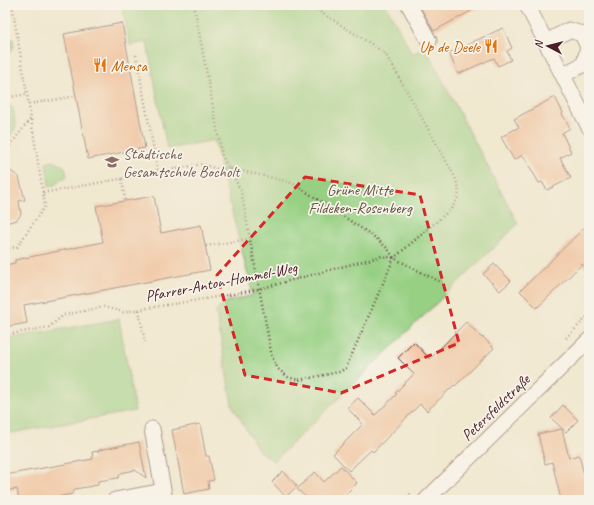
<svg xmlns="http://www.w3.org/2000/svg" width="594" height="505" font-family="Caveat,sans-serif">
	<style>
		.green { fill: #97d083; stroke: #707857 }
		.forest { fill: #79b271; stroke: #62684e }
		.building { fill: #f2a97e }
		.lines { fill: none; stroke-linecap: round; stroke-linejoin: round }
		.street-casing { stroke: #633d44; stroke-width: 17 }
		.path { stroke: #633d44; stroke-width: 2.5; stroke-dasharray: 1 3; stroke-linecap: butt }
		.street { stroke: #fff; stroke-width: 15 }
		.marked { fill: none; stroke: #d62828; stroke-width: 3; stroke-dasharray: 8 5; stroke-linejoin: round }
		.labels { text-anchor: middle; stroke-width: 3.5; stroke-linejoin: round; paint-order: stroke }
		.food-label { font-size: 16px; fill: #c56008; stroke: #f7f3e8; text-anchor: end }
		.education-label { font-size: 16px; fill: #785e54; stroke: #f7f3e8; text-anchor: start }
		.park-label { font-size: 16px; fill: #615445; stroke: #f7f3e8 }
		.street-label { font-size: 16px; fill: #4a1f2b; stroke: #f7f3e8 }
	</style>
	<rect width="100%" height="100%" fill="#f7f3e8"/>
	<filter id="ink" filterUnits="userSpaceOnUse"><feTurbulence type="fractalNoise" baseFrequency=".025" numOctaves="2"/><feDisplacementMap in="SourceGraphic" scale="8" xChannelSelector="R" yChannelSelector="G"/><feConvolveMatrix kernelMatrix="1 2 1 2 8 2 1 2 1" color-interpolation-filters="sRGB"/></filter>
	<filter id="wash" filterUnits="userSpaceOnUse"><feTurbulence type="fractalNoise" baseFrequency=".012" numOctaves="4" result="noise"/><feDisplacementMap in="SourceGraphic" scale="16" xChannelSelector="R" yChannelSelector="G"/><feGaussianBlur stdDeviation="0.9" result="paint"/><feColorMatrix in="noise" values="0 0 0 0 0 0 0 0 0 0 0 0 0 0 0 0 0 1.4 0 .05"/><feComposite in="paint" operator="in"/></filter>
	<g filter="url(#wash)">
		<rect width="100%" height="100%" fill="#f1e8d0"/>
		<!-- green -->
		<g class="green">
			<path d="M 122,5 L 386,5 L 412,54 L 425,47 L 518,224 L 274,461 L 259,451 L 232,405 L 216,312 L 223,303 L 253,295 L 214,140 L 167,149 L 147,42 L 130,45 Z"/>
			<path d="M 9,106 L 13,108 L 16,127 L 5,144 L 5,107 Z"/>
			<path d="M 53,161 L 65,167 L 67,176 L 53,186 L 49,187 L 46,163 Z"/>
			<path d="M 119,319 L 135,411 L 5,434 L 5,339 Z"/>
		</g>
		<!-- forest -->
		<path class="forest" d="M 13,39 L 14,47 L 5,59 L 5,40 Z"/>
		<g id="blocks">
			<!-- building -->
			<g class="building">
				<path d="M 419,5 L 482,5 L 434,31 Z"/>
				<path d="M 122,23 L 145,148 L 88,159 L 64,34 Z"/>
				<path d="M 503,28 L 512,48 L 507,51 L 511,60 L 498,66 L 494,58 L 458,74 L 449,53 Z"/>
				<path d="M 555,97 L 563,113 L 562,114 L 570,128 L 562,133 L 571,152 L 560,158 L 571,178 L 547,190 L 542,182 L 539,183 L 523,155 L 514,160 L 501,137 L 519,127 L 514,119 Z"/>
				<path d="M 5,167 L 19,177 L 25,200 L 19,201 L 21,214 L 17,220 L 5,223 Z"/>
				<path d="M 154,196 L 161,233 L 201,225 L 210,270 L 24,305 L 27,323 L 5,327 L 5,265 L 15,263 L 15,260 L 103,242 L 96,206 Z"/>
				<path d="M 589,223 L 589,272 L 582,264 L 537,308 L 520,291 Z"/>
				<path d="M 494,264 L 511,281 L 500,291 L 483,274 Z"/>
				<path d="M 466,322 L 482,338 L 483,337 L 494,348 L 455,386 L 454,385 L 427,411 L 420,404 L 373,452 L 371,450 L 349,471 L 333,454 L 363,424 L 347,408 L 358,398 L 375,415 L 397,394 L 395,393 L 414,374 L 398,358 L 414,342 L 430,359 Z"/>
				<path d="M 563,405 L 578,420 L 566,432 L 551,418 Z"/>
				<path d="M 200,424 L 206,456 L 209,456 L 214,480 L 208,481 L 209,489 L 184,494 L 172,430 Z"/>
				<path d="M 562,429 L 569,458 L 579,455 L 589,494 L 589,500 L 561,500 L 552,462 L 545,464 L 538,434 Z"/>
				<path d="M 139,442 L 146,478 L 135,470 L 121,473 L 118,478 L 98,481 L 98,485 L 75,489 L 72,494 L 47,499 L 42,496 L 28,498 L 27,500 L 19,500 L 17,489 L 5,491 L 5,475 L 93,459 L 92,452 L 99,451 L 99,450 Z"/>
				<path d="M 341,466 L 357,483 L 340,500 L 309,500 L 297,489 L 315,472 L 324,482 Z"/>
				<path d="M 283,471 L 297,486 L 286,497 L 272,482 Z"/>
			</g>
		</g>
	</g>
	<g filter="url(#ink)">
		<use href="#blocks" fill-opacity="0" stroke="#633d44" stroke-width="1"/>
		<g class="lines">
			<defs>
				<g id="street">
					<path d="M 409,5 L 429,41"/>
					<path d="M 527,5 L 589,127"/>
					<path d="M 546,42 L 569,30 L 582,34 L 588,47 L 584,64 L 563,75"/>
					<path d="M 152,429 L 165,500"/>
					<path d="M 115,500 L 163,491"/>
					<path d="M 426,500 L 589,340"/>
				</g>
			</defs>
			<!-- street casing -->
			<use href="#street" class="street-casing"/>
			<!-- path -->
			<g class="path">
				<path d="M 194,5 L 222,155 C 228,168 235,178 241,191 L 272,357 L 278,369 L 288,377 L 299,380 L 339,372 L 346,368 L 394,258 L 450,210 C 461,196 460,193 455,177 L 391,63 L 385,54 L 376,47 L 309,5"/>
				<path d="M 136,55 L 158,172"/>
				<path d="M 5,98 L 27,94 L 12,5"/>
				<path d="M 29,104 L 76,96"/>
				<path d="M 5,152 L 31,118"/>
				<path d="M 122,179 L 125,201"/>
				<path d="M 43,193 L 202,164 L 217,169 L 228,168 L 286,181 L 296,185 L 376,238 L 388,249 L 394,258"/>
				<path d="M 206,246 L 249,239"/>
				<path d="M 5,249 L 17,247 L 45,206 L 27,94"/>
				<path d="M 139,310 L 145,342"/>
				<path d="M 5,335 L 49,327 L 64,315 L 104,307 L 123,312 L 229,295 L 259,289 L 382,256 L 394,258 L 440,282"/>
				<path d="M 566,338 L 589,315"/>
				<path d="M 404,500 L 412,492"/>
			</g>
			<!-- street -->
			<use href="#street" class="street"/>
		</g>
	</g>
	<!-- marked area -->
	<path d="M0 0H594V505H0ZM 305,177 L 420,195 L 459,343 L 341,393 L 245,375 L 217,275 Z" fill="#f1e8d0" fill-opacity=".55" fill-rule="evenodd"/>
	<path class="marked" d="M 305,177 L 420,195 L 459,343 L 341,393 L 245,375 L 217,275 Z"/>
	<!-- icons -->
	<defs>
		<symbol id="restaurant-bare" viewBox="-9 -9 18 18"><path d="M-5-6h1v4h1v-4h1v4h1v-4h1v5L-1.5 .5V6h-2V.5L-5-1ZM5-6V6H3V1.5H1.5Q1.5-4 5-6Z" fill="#e8710a" stroke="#f7f3e8" stroke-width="2.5" paint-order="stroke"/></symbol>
		<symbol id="school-bare" viewBox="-9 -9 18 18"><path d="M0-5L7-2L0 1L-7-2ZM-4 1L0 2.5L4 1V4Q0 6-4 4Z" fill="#8d6e63" stroke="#f7f3e8" stroke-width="2.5" paint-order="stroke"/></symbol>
	</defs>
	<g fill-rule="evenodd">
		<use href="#restaurant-bare" x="481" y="36" width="20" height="20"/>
		<use href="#restaurant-bare" x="90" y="55" width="20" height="20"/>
		<use href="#school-bare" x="102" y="152" width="20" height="20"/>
	</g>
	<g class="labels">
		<!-- food labels -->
		<g class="food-label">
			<text x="480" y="52">Up de Deele</text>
			<text x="111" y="71" text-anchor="start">Mensa</text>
		</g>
		<!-- education labels -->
		<g class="education-label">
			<text x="123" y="159">Städtische<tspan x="123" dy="18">Gesamtschule Bocholt</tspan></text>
		</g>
		<!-- park labels -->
		<g class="park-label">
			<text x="360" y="195">Grüne Mitte<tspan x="360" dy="18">Fildeken-Rosenberg</tspan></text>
		</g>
		<!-- street labels -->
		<g class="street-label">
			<text transform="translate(221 281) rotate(-11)" y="6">Pfarrer-Anton-Hommel-Weg</text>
			<text transform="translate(495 407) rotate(-44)" y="6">Petersfeldstraße</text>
		</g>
	</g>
	<!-- margin -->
	<rect width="594" height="505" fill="none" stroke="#f7f3e8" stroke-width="20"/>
	<!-- north arrow -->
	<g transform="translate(548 46) rotate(277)" stroke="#f7f3e8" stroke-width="3" paint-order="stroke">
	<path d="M0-3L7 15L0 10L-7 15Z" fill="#4a1f2b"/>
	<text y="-6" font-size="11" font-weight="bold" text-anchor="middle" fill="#4a1f2b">N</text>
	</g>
</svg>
